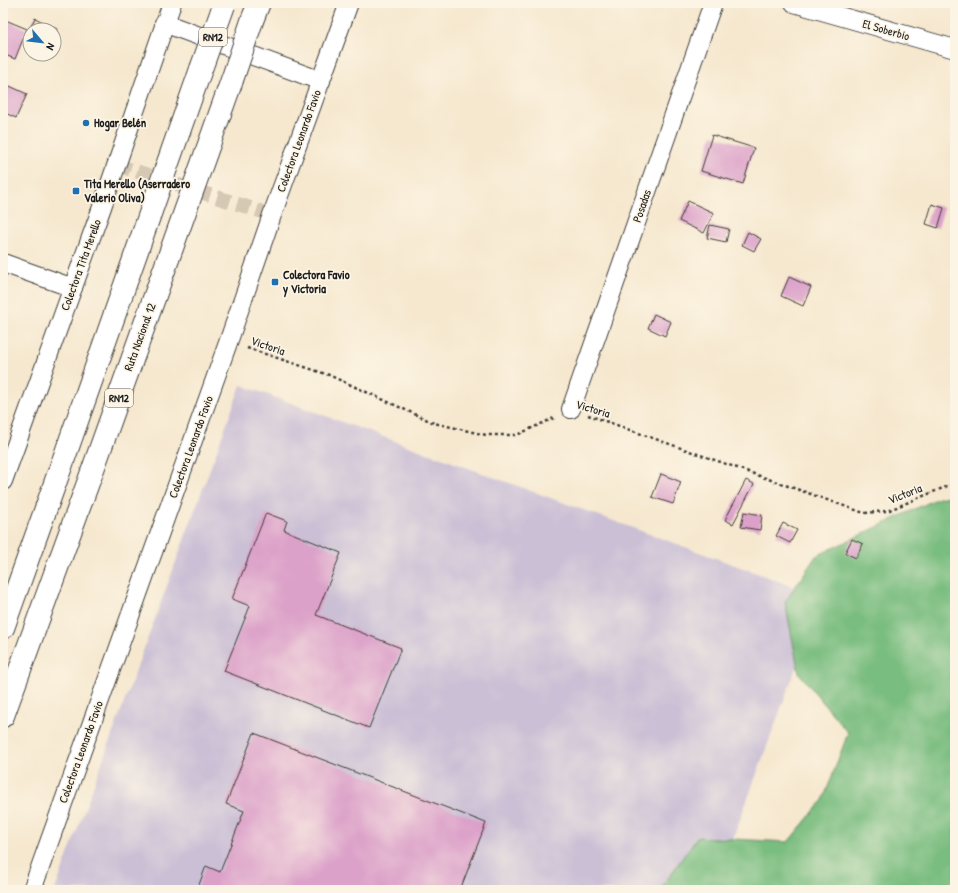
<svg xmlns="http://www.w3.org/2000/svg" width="958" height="893" font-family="'Patrick Hand',sans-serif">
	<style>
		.industrial { fill: #cbbfd5 }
		.forest { fill: #7abd80; stroke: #4b6c4e }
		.building { fill: #dca1c9 }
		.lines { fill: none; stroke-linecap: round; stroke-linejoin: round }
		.pedestrian-tunnel { stroke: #d5c9b4; stroke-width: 14; stroke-dasharray: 14 7; stroke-linecap: butt }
		.minor-casing { stroke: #3d3b37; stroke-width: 20 }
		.trunk-casing { stroke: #3d3b37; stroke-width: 24 }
		.path { stroke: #3d3b37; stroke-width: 2.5; stroke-dasharray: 3 3; stroke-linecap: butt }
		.minor { stroke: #fff; stroke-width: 18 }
		.trunk { stroke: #fff; stroke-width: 22 }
		.trunk-bridge-casing { stroke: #3d3b37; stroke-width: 24; stroke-linecap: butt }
		.trunk-bridge { stroke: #fff; stroke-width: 22 }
		.poi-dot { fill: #1f6fb2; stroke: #fcf5e5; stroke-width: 1.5 }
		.labels { text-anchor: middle; stroke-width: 3.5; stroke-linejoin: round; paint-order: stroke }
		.shield { fill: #fcf5e5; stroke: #5f5d58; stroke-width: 1 }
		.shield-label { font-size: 11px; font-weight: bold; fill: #1c1c1c }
		.street-label { font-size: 12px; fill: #1c1c1c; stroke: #fcf5e5 }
		.poi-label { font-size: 12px; font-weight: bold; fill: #1c1c1c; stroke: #fcf5e5; text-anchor: start }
	</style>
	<rect width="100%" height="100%" fill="#fcf5e5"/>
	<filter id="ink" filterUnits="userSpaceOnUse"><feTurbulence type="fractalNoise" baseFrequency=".025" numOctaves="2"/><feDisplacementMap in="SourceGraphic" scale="8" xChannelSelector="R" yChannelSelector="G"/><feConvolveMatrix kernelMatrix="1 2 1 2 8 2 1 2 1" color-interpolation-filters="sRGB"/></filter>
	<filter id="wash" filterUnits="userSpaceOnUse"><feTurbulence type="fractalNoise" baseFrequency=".012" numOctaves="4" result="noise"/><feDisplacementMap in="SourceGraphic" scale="16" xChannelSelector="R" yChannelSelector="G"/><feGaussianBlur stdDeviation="0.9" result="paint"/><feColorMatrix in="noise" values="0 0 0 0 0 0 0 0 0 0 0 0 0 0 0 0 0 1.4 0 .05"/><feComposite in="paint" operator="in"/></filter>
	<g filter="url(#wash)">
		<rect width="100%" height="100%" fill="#f6e8cf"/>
		<!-- industrial -->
		<path class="industrial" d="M 241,385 L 822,597 L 714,890 L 55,890 Z"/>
		<!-- forest -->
		<path class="forest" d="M 955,494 L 955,890 L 660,890 L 697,837 L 788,842 L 823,800 L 848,733 L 799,673 L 785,602 L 816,556 L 936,499 Z"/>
		<g id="blocks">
			<!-- building -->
			<g class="building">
				<path d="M 35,18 L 57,29 L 54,35 L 54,30 L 30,30 L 30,35 L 27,34 Z"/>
				<path d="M 3,19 L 27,29 L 15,59 L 3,54 Z"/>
				<path d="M 3,83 L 27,94 L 16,118 L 3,112 Z"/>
				<path d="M 712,135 L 754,148 L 743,184 L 701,171 Z"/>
				<path d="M 688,201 L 714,213 L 704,233 L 679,221 Z"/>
				<path d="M 932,204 L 944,208 L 938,228 L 926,224 Z"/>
				<path d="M 710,225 L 729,229 L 726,242 L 707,238 Z"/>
				<path d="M 748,232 L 761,239 L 754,251 L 742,245 Z"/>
				<path d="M 789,277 L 811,287 L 803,306 L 781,296 Z"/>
				<path d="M 654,314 L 671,322 L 665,336 L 648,328 Z"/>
				<path d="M 661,474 L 681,482 L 673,504 L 652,497 Z"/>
				<path d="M 746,480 L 754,484 L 733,524 L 725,520 Z"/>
				<path d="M 744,512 L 762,515 L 760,530 L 741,527 Z"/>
				<path d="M 266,513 L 287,521 L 284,530 L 341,553 L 316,615 L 401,648 L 369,728 L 224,671 L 250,606 L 232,599 Z"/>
				<path d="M 783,523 L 797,530 L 790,543 L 776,536 Z"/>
				<path d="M 852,539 L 863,544 L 856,558 L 845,553 Z"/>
				<path d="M 254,733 L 486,823 L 460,890 L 197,890 L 206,866 L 220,872 L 244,811 L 226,804 Z"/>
			</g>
		</g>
	</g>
	<g filter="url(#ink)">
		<use href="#blocks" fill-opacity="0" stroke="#3d3b37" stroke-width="1"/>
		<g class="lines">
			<!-- pedestrian-tunnel -->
			<path class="pedestrian-tunnel" d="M 117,165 L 272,215"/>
			<defs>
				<g id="minor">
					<path d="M 794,3 L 955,49"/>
					<path d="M 164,23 L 321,81"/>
					<path d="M 3,263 L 73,288"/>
					<path d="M 571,409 L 713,3"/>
					<path d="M 3,481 L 102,207 L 172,3"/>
					<path d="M 32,890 L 229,340 L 272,215 L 349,3"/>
				</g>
				<g id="trunk">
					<path d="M 253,18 L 259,3"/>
					<path d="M 3,628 L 63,461 L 201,69"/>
					<path d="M 3,716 L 92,472 L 232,80"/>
				</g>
			</defs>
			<!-- minor casing -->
			<use href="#minor" class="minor-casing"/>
			<!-- trunk casing -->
			<use href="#trunk" class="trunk-casing"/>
			<!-- path -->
			<g class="path">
				<path d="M 247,348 L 329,375 L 434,423 L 486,435 L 517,435 L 554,418"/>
				<path d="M 588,415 L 864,513 L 887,511 L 955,483"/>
			</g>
			<!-- minor -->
			<use href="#minor" class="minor"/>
			<!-- trunk -->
			<use href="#trunk" class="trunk"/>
			<defs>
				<g id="trunk-bridge">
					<path d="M 201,69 L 224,5"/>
					<path d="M 232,80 L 253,18"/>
				</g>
			</defs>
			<!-- trunk-bridge casing -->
			<use href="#trunk-bridge" class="trunk-bridge-casing"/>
			<!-- trunk-bridge -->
			<use href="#trunk-bridge" class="trunk-bridge"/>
		</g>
	</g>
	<!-- markers -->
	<g class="poi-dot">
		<circle cx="86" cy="123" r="4"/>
		<rect x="72" y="187" width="8" height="8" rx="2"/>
		<rect x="271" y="278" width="8" height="8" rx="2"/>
	</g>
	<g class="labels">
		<!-- shield labels -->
		<g class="shield">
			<rect x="199" y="28" width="28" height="18" rx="3"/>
			<rect x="105" y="389" width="28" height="18" rx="3"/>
		</g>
		<g class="shield-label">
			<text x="213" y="41">RN12</text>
			<text x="119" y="402">RN12</text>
		</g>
		<!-- street labels -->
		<g class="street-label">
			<text transform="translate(886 30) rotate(16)" y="4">El Soberbio</text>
			<text transform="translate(299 141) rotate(-70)" y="4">Colectora Leonardo Favio</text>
			<text transform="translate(642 206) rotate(-71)" y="4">Posadas</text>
			<text transform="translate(81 265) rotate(-70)" y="4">Colectora Tita Merello</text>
			<text transform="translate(140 337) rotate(-70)" y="4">Ruta Nacional 12</text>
			<text transform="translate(268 346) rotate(19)" y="4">Victoria</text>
			<text transform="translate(593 409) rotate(17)" y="4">Victoria</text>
			<text transform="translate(191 447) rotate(-70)" y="4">Colectora Leonardo Favio</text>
			<text transform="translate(905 494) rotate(-22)" y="4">Victoria</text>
			<text transform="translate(81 752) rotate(-70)" y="4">Colectora Leonardo Favio</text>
		</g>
		<!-- poi labels -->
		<g class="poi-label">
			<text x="94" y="127">Hogar Belén</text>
			<text x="84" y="188">Tita Merello (Aserradero<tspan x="84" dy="14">Valerio Oliva)</tspan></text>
			<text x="283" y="279">Colectora Favio<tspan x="283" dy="14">y Victoria</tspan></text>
		</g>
	</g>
	<!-- margin -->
	<rect width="958" height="893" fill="none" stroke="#fcf5e5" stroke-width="16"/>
	<!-- north arrow -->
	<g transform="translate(42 42) rotate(118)"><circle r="19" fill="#fcf5e5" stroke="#a29e95"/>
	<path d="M0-3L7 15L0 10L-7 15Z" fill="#1f6fb2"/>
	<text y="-6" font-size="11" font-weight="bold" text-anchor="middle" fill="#1c1c1c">N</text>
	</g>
</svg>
